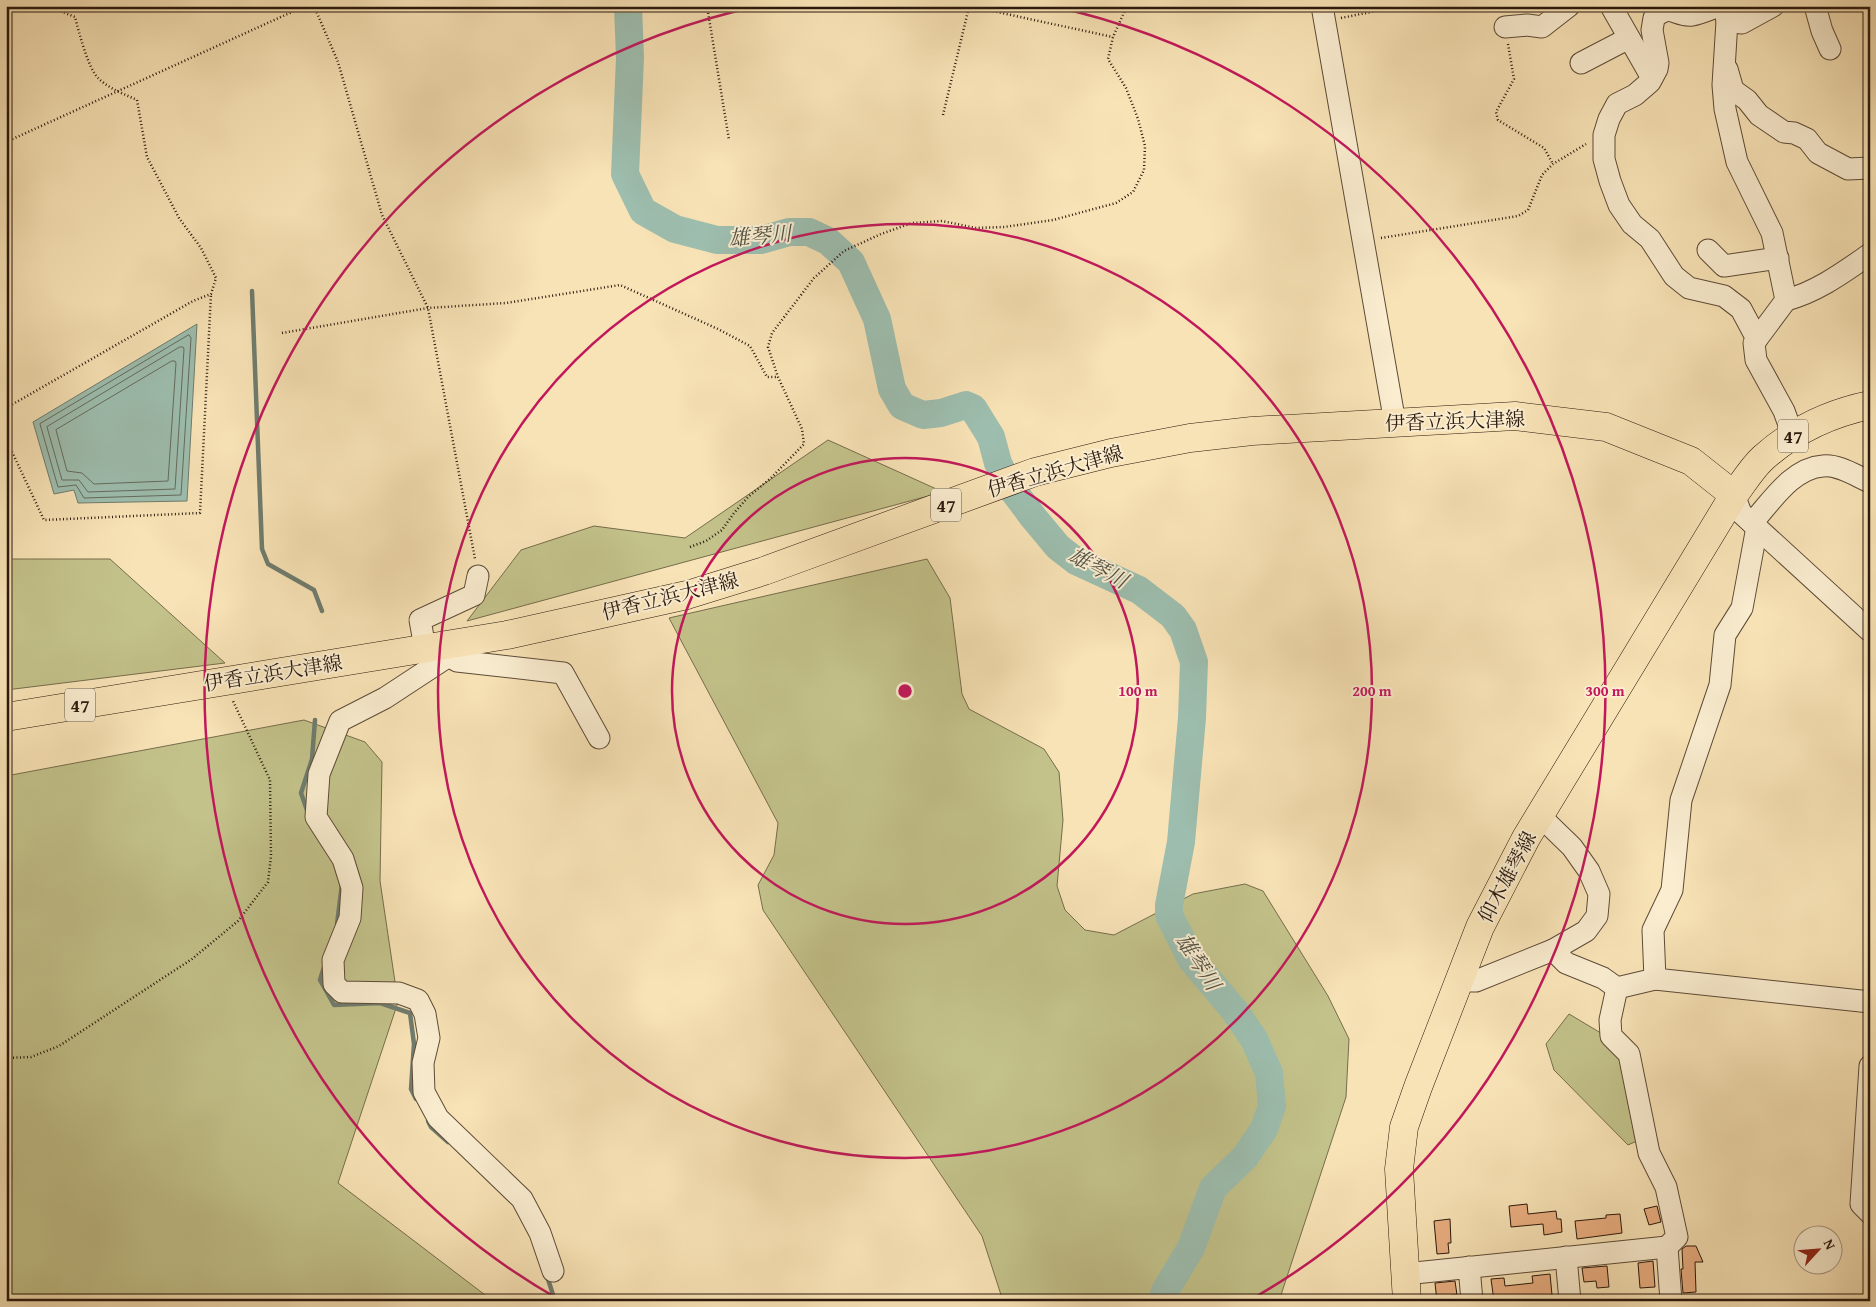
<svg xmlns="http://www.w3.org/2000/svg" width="1876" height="1307" font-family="'Gentium Book Plus','Noto Serif JP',serif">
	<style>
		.green { fill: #c3c28a; stroke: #766d4c }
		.water { fill: #9dbeaf; stroke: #6f7c6e }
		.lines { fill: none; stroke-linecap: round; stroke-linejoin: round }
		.shore { stroke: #646b5e; stroke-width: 1 }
		.stream { stroke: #6f7c6e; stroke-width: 4.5 }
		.river { stroke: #9dbeaf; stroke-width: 28 }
		.building { fill: #eaaf81; stroke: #2a180d }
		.minor-casing { stroke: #5e4b37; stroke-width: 23 }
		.major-casing { stroke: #2a180d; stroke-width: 29 }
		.path { stroke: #2a180d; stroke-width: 2.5; stroke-dasharray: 1 2.5; stroke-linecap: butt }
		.minor { stroke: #faedd0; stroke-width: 21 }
		.major { stroke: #f8e3b6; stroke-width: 28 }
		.ring { fill: none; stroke: #c2185b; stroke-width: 2.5 }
		.labels { text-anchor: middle; stroke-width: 4; stroke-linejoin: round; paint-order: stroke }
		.shield { fill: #faedd0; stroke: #685848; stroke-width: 1 }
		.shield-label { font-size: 19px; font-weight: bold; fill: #2a180d }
		.street-label { font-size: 20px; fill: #2a180d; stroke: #faedd0 }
		.water-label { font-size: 21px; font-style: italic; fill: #525246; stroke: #faedd0 }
		.centre { fill: #c2185b; stroke: #faedd0; stroke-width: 2.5 }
		.ring-label { font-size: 15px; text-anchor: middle; font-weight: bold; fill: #c2185b; stroke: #faedd0; stroke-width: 4; stroke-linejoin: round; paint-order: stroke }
	</style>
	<rect width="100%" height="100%" fill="#f8e3b6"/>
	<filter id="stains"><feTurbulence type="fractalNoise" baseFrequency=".004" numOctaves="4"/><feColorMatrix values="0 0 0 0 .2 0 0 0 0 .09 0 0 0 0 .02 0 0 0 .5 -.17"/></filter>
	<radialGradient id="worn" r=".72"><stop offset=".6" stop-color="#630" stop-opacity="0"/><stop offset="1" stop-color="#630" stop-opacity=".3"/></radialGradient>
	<!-- green -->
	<g class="green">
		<path d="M 828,440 L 943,492 L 467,621 L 521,550 L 594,526 L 685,538 Z"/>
		<path d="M 6,559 L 110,559 L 225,663 L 6,690 Z"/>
		<path d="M 927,559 L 950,598 L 962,694 L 969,709 L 1044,749 L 1059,772 L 1063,820 L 1057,886 L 1065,910 L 1085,930 L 1114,935 L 1193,894 L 1245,884 L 1263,891 L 1328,996 L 1349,1039 L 1346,1097 L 1279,1301 L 1003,1301 L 982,1236 L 763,910 L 758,885 L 774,855 L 778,823 L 669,618 Z"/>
		<path d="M 304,720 L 365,742 L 382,762 L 380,881 L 398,1002 L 338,1183 L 493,1301 L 6,1301 L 6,1185 L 12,1178 L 12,1162 L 6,1157 L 6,776 Z"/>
		<path d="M 1569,1014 L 1626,1048 L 1637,1141 L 1628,1145 L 1554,1070 L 1546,1044 Z"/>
	</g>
	<!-- water -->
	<path class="water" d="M 197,324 L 187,501 L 78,503 L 74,490 L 54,494 L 33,422 Z"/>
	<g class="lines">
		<!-- shore -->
		<g class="shore">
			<path d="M 189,335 L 191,338 L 181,495 L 84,498 L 76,485 L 58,487 L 40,424 Z"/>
			<path d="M 180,347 L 183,347 L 184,349 L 175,489 L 88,492 L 79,480 L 62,480 L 47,427 Z"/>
			<path d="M 172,361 L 175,361 L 176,363 L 168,481 L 94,484 L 82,473 L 67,471 L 56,430 Z"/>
		</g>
		<!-- stream -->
		<g class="stream">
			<path d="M 252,291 L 262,549 L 268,564 L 314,590 L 322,611"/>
			<path d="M 308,813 L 301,793 L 312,759 L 315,720"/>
			<path d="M 337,924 L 342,884"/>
			<path d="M 324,967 L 320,980 L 334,1005 L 380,1003 L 410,1013 L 414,1044 L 411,1089 L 416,1099"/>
			<path d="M 428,1121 L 431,1127 L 448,1142"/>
			<path d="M 547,1276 L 555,1301"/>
		</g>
		<!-- river -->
		<path class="river" d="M 628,6 L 630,58 L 625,174 L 643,211 L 675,229 L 717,240 L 761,240 L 789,232 L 809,232 L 828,241 L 851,262 L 877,319 L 892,389 L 902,406 L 923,415 L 941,413 L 966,405 L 973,408 L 991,437 L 998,463 L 1009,485 L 1033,517 L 1058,547 L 1076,561 L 1139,590 L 1173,616 L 1183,630 L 1194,662 L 1192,718 L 1181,842 L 1169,905 L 1169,915 L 1191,959 L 1234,1010 L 1254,1039 L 1269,1073 L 1272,1106 L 1264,1129 L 1245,1157 L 1213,1188 L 1191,1248 L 1165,1291 L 1162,1301"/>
	</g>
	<!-- building -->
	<g class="building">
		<path d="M 1527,1204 L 1528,1214 L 1556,1211 L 1557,1219 L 1561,1219 L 1562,1232 L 1544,1235 L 1543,1224 L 1511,1227 L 1509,1206 Z"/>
		<path d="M 1657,1206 L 1661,1222 L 1649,1225 L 1644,1209 Z"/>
		<path d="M 1620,1214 L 1622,1233 L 1577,1239 L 1575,1221 L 1606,1218 L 1606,1215 Z"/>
		<path d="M 1450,1219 L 1451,1243 L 1448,1243 L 1449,1253 L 1437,1254 L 1434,1221 Z"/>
		<path d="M 1686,1246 L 1696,1246 L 1703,1262 L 1695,1262 L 1696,1292 L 1683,1293 L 1681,1269 L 1683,1269 L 1682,1249 Z"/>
		<path d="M 1653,1261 L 1655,1287 L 1640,1288 L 1638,1263 Z"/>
		<path d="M 1607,1266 L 1609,1287 L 1597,1288 L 1596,1281 L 1584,1282 L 1582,1268 Z"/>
		<path d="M 1550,1274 L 1552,1295 L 1508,1301 L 1494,1301 L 1491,1279 L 1504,1278 L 1505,1286 L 1533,1283 L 1532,1276 Z"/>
		<path d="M 1455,1281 L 1457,1295 L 1451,1295 L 1451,1301 L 1437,1301 L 1435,1283 Z"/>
	</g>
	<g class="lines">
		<defs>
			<g id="minor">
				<path d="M 1322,6 L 1395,423"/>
				<path d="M 1611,6 L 1652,78"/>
				<path d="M 1724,6 L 1727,21 L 1723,85 L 1725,109 L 1737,162 L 1772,233 L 1786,300 L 1754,343 L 1756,360 L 1784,411 L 1793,436"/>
				<path d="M 1815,6 L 1822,31 L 1830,49"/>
				<path d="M 1716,7 C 1708,10 1700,14 1692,15 C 1674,17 1672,2 1654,18 L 1652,30 L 1658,63 L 1657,69 L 1650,82 L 1635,95 L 1617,104 L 1609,119 L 1604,135 L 1604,159 L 1610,181 L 1619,205 L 1632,224 L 1650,239 L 1674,276 L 1689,288 L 1724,296 L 1741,309 L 1757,339"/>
				<path d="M 1727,21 L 1742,23 L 1773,6"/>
				<path d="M 1505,27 L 1527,25 L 1542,27 L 1569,6"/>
				<path d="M 1581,63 L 1629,38"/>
				<path d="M 1727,69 L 1733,90 L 1747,100 L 1759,115 L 1784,132 L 1794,133 L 1807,139 L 1818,153 L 1848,169 L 1870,168"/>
				<path d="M 1708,250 L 1724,266 L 1778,258"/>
				<path d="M 1786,300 C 1817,292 1844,272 1870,254"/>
				<path d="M 1734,495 L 1741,513 L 1870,631"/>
				<path d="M 1752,523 C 1771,502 1792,468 1823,466 C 1838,464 1856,476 1870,482"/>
				<path d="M 1757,527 L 1742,608 L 1725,635 L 1720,685 L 1681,800 L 1672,890 L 1653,930 L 1655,979 L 1870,1002"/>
				<path d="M 425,648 L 420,620 L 474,595 L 478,576"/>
				<path d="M 438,650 L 457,661 L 563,673 L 599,738"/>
				<path d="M 449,656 L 385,698 L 340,721 L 319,774 L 316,817 L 343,859 L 352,888 L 350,918 L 333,960 L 334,984 L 342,992 L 399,993 L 418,1000 L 425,1014 L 429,1038 L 423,1063 L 424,1092 L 438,1118 L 522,1199 L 540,1233 L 553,1271"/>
				<path d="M 1553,950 L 1566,963 L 1603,978 L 1617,988 L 1655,979"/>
				<path d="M 1459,981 L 1476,981 L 1553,950 L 1586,931 L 1597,916 L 1599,894 L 1589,871 L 1572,847 L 1540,816"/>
				<path d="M 1870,1066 L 1861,1204 L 1870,1213"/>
				<path d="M 1667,1247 L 1671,1301"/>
				<path d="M 1566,1257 L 1570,1301"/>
				<path d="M 1469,1267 L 1472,1301"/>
				<path d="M 1405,1274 L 1667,1247 L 1677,1237 L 1666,1187 L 1649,1153 L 1629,1054 L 1611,1036 L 1610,1020 L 1617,988"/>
			</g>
			<g id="major">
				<path d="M 6,717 L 507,635 L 687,595 L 764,571 L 1035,472 L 1111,453 L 1190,438 L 1252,431 L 1515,416 L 1606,427 L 1691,461 L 1734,495"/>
				<path d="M 1407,1301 L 1399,1169 L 1404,1127 L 1418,1087 L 1480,927 L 1526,838 L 1734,495 C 1743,483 1752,468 1763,458 C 1793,431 1831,413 1870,405"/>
			</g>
		</defs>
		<!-- minor casing -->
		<use href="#minor" class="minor-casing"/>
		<!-- major casing -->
		<use href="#major" class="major-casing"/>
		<!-- path -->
		<g class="path">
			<path d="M 314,6 L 338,62 L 382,215 L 428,308 L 475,559"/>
			<path d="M 707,6 L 729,140"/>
			<path d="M 969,6 L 1113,37"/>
			<path d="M 1341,18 L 1401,6"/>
			<path d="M 1508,44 L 1514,79 L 1496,112 L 1498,120 L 1544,148 L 1553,164"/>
			<path d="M 943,115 L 969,7"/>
			<path d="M 6,142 L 305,6"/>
			<path d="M 1381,238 L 1518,216 L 1528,210 L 1542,175 L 1553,164 L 1586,144"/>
			<path d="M 282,333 L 428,308 L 506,303 L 620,285 L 718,329 L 750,346 L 767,377 L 777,377"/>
			<path d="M 6,408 L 193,301 L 211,294 L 216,278 L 201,248 L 179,218 L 147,157 L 137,100 C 124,94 110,89 99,79 C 88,69 79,32 75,17 L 48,6"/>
			<path d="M 6,439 L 44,520 L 200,513 L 211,294"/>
			<path d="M 690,547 L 706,541 L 722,530 L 734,513 L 748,497 L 771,478 L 804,444 L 802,429 L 778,377 L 768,347 L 772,333 L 814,278 L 844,251 L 881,234 L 912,223 L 942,221 L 976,228 L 1004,227 L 1053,220 L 1116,203 L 1133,192 L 1144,170 L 1145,146 L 1138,119 L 1126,88 L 1108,59 L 1113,37 L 1127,6"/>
			<path d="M 6,1058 L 31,1057 L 59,1046 L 192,959 L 238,921 L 268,882 L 271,856 L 270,780 L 233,701"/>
		</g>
		<!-- minor -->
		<use href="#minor" class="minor"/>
		<!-- major -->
		<use href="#major" class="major"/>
	</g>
	<!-- distance rings -->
	<g class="ring">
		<circle cx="905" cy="691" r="233"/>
		<circle cx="905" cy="691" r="467"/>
		<path d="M560 1300A700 700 0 0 1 759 6M1051 6A700 700 0 0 1 1250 1300"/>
	</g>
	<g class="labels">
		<!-- shield labels -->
		<g class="shield">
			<rect x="1778" y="419.5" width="30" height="33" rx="4"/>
			<rect x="931" y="488.5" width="30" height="33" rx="4"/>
			<rect x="65" y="688.5" width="30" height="33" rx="4"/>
		</g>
		<g class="shield-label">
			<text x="1793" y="443">47</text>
			<text x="946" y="512">47</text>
			<text x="80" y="712">47</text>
		</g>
		<!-- street labels -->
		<g class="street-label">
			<text transform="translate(1455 421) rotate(-2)" y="7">伊香立浜大津線</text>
			<text transform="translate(1055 471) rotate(-16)" y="7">伊香立浜大津線</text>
			<text transform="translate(670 596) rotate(-14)" y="7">伊香立浜大津線</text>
			<text transform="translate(273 673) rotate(-9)" y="7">伊香立浜大津線</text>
			<text transform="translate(1507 877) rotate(-62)" y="7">仰木雄琴線</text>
		</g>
		<!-- water labels -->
		<g class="water-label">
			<text transform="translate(760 236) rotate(-5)" y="7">雄琴川</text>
			<text transform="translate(1098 568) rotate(28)" y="7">雄琴川</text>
			<text transform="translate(1198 962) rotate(57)" y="7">雄琴川</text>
		</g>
	</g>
	<circle cx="905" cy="691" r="8" class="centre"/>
	<g class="ring-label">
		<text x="1138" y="696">100 m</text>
		<text x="1372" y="696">200 m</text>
		<text x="1605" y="696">300 m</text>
	</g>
	<!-- margin -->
	<rect width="1876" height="1307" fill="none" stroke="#f8e3b6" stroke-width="25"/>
	<rect x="8" y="8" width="1861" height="1292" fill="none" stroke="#2a180d" stroke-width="2.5"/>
	<rect x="12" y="12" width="1851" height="1282" fill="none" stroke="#2a180d"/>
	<!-- north arrow -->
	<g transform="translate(1818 1250) rotate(64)"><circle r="24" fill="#faedd0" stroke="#a79882"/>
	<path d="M0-4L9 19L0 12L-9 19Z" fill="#8f2418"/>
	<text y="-8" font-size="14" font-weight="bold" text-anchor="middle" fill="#2a180d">N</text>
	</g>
	<rect width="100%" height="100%" filter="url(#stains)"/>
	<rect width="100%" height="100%" fill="url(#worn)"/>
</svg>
